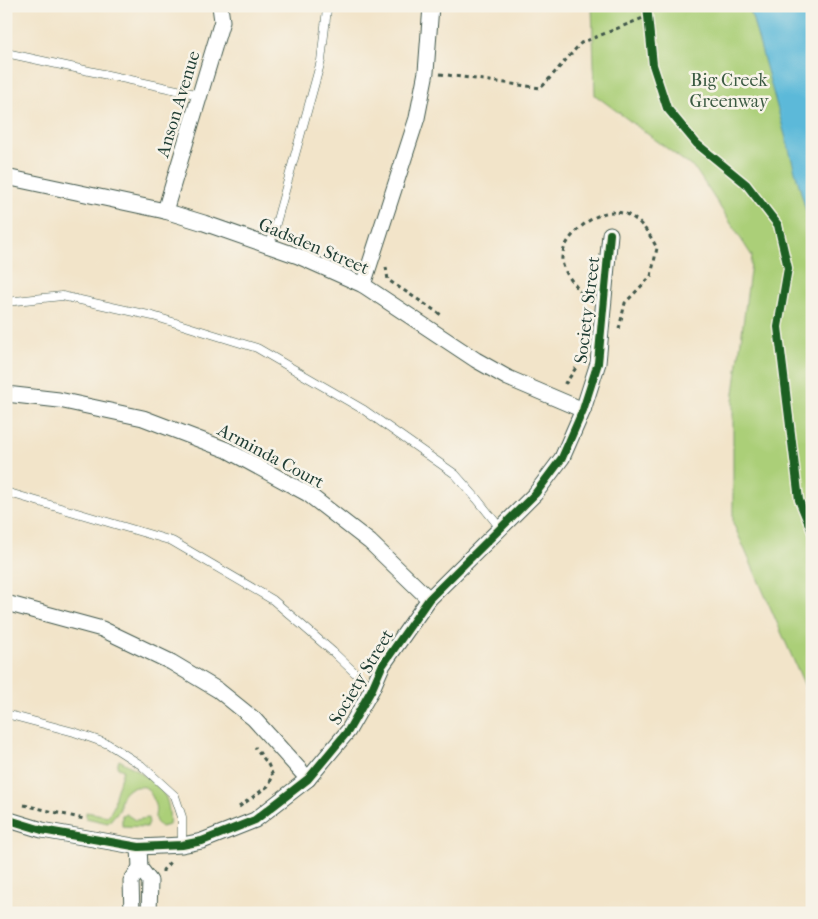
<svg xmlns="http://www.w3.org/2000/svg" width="818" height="919" font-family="'IM FELL French Canon',serif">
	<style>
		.green { fill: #abcf78; stroke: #658656 }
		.water { fill: #5bb9d9; stroke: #3d7b86 }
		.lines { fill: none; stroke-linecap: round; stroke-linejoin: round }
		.lane-casing { stroke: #3f564a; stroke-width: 9 }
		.street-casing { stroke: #3f564a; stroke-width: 17 }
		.path { stroke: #3f564a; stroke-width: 3; stroke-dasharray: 4 4; stroke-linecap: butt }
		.lane { stroke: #fff; stroke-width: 8 }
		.street { stroke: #fff; stroke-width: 15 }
		.cycleway-casing { stroke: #f7f3e8; stroke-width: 11 }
		.cycleway { stroke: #1b5e20; stroke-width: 8 }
		.labels { text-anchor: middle; stroke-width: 5; stroke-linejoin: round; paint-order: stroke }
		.park-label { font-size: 18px; fill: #3b5a42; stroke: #f7f3e8 }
		.street-label { font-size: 18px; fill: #1f3d34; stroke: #f7f3e8 }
	</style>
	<rect width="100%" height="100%" fill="#f7f3e8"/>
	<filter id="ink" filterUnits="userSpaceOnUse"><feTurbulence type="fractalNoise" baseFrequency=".02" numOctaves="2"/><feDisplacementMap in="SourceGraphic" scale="10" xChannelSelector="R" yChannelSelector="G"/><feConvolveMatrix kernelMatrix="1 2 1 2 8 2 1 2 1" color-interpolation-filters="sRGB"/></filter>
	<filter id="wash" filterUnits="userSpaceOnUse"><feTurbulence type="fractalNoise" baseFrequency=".0096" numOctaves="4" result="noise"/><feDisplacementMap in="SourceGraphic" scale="20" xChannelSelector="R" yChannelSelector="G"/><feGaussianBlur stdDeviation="1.12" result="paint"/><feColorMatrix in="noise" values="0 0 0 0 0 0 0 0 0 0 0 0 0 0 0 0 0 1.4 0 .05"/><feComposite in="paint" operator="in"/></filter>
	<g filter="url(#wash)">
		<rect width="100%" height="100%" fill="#f2e4c9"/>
		<!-- green -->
		<g class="green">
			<path d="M 592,6 L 789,6 L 812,74 L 812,702 L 733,523 L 733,401 L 752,256 L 696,170 L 595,95 Z"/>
			<path d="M 119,760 C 133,767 160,784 166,798 C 169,805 170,818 169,825 L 161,827 C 150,818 158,815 155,805 C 154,798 150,792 145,787 C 130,785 119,792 120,809 L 108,823 L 86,818 L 86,812 L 108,816 L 114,806 L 115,796 L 123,770 L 117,767 Z"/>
			<path d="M 126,814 L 135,820 L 148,818 L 149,823 L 147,827 L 122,826 L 122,815 Z"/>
		</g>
		<!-- water -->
		<path class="water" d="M 749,6 L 812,6 L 812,232 Z"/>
	</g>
	<g filter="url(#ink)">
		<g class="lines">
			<defs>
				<g id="lane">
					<path d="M 6,53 L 200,95"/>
					<path d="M 270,245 L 321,61 L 327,9"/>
					<path d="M 6,302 L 62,296 L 153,316 L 257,348 L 364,410 L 455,474 L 477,499 L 501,529"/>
					<path d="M 6,492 L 172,541 L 273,600 L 333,652 L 372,689"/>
					<path d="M 6,714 L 74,732 L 108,744 L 141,765 L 175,796 L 182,817 L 182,845"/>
				</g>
				<g id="street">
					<path d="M 6,177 L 165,211 L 204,223 L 298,256 L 363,285 L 476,360 L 508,378 L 583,410"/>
					<path d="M 165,211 L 222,21 L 220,6"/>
					<path d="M 363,285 L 417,118 L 426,72 L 431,6"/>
					<path d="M 6,394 L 59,400 L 143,418 L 227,450 L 308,494 L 370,542 L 429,599"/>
					<path d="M 6,603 L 102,629 L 171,662 L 218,690 L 254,719 L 308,779"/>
					<path d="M 6,819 L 42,830 L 139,847 L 182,845 L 202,841 L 255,820 L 308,779 L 348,731 L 372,689 L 382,666 L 429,599 L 535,494 L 562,458 L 583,410 L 598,363 L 610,234"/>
					<path d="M 139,847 L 140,868 L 150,881 L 149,913"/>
					<path d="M 132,913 L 131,881 L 140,868"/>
				</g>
			</defs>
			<!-- lane casing -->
			<use href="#lane" class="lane-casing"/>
			<!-- street casing -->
			<use href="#street" class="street-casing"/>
			<!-- path -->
			<g class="path">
				<path d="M 440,74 L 541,88 L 581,43 L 648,16"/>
				<path d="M 386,267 L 388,280 L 443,316"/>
				<path d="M 587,300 C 579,289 564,275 562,261 C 560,239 594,211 614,212 C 618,212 623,213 626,214 C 641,220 650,235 657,248 L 651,276 L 625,303 L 619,329"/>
				<path d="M 564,382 L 566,383 L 579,363"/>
				<path d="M 24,805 L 84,819"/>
				<path d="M 239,807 L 268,786 L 273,776 L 268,764 L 255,747"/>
				<path d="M 163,872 L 163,870 L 170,862"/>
			</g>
			<!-- lane -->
			<use href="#lane" class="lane"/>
			<!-- street -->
			<use href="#street" class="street"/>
			<defs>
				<g id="cycleway">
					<path d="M 647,6 L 653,65 L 667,108 L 697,144 L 746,184 L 778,225 L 788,268 L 778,327 L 799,500 L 812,532"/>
					<path d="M 6,819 L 42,830 L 139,847 L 182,845 L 202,841 L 255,820 L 308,779 L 348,731 L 372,689 L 382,666 L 429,599 L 535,494 L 562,458 L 583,410 L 598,363 L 610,234"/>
				</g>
			</defs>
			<!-- cycleway casing -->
			<use href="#cycleway" class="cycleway-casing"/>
			<!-- cycleway -->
			<use href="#cycleway" class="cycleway"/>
		</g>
	</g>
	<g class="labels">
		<!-- park labels -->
		<g class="park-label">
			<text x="729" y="86">Big Creek<tspan x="729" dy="21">Greenway</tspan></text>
		</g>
		<!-- street labels -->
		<g class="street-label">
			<text transform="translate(178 104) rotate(-73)" y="6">Anson Avenue</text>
			<text transform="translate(314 246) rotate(23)" y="6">Gadsden Street</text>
			<text transform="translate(587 310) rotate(-83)" y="6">Society Street</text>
			<text transform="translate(271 456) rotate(28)" y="6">Arminda Court</text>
			<text transform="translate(361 677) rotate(-59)" y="6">Society Street</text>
		</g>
	</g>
	<!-- margin -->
	<rect width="818" height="919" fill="none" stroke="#f7f3e8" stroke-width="25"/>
</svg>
